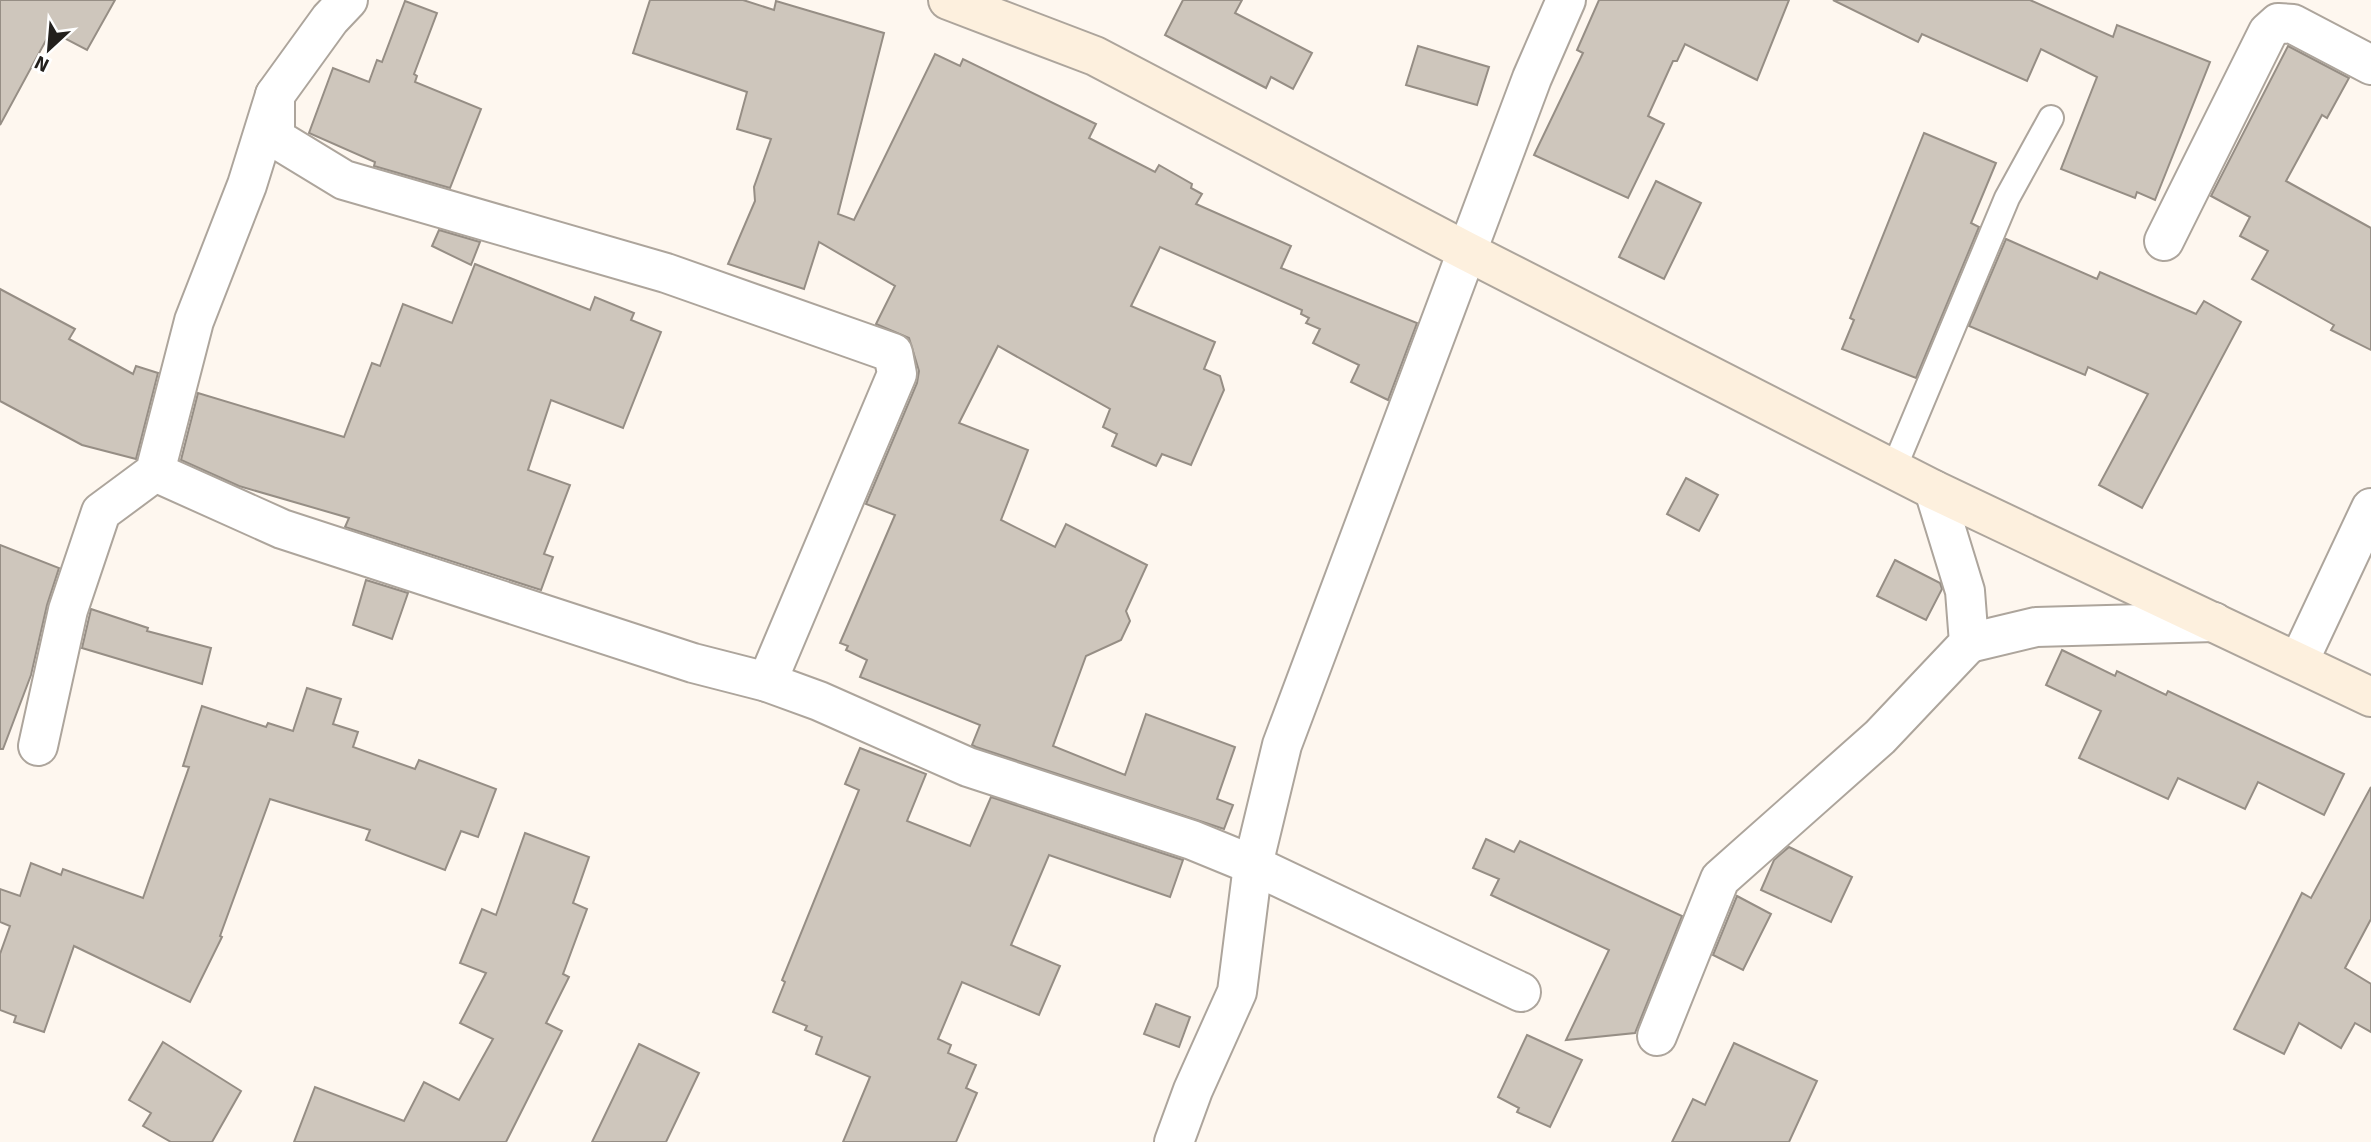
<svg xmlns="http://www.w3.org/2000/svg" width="2371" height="1142" font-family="Signika,sans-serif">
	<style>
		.building { fill: #cec6bc; stroke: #968e85; stroke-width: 2 }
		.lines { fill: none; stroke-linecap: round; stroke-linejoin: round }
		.lane-casing { stroke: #ada59c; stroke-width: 28 }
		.street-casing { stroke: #ada59c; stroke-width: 42 }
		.secondary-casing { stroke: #ada59c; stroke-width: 42 }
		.lane { stroke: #fff; stroke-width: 24 }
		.street { stroke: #fff; stroke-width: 38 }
		.secondary { stroke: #fdf0de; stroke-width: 38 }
	</style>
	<rect width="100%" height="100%" fill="#fef7ef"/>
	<!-- building -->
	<g class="building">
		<path d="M 0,0 L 115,0 L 87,50 L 51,31 L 0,125 Z"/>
		<path d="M 650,0 L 743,0 L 774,10 L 776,1 L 884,33 L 838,214 L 854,220 L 935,54 L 960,66 L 963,59 L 1096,124 L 1089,138 L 1155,172 L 1159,165 L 1192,184 L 1191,188 L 1202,194 L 1196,204 L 1291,246 L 1281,268 L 1417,323 L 1388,400 L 1351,382 L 1359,365 L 1313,343 L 1320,329 L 1306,323 L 1309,318 L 1301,314 L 1302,310 L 1160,247 L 1131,306 L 1215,342 L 1204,369 L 1220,376 L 1224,390 L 1191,465 L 1162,454 L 1156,466 L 1112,446 L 1117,434 L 1103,427 L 1110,409 L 998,346 L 959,423 L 1028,450 L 1001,520 L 1055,547 L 1066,524 L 1147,565 L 1126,611 L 1130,621 L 1121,640 L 1086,656 L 1053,746 L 1125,775 L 1146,714 L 1235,747 L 1217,799 L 1233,805 L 1224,829 L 976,747 L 972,745 L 980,725 L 860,677 L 867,660 L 846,650 L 848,646 L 840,643 L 895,515 L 866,504 L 917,383 L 919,371 L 909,338 L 876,324 L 895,286 L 819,242 L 804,289 L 728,264 L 755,201 L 754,187 L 771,139 L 737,129 L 747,92 L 633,53 Z"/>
		<path d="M 1183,0 L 1242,0 L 1235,13 L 1312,53 L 1293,89 L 1271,77 L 1266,88 L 1165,35 Z"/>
		<path d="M 1599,0 L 1789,0 L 1757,80 L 1685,44 L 1677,61 L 1673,61 L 1648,116 L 1664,124 L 1628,198 L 1534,155 L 1583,53 L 1577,50 Z"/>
		<path d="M 1833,0 L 2030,0 L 2113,37 L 2117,25 L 2210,62 L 2155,200 L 2137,192 L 2135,198 L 2061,169 L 2097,77 L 2041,49 L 2027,81 L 1922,34 L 1918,42 Z"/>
		<path d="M 405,1 L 437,13 L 414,74 L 417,76 L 415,82 L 481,109 L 450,188 L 374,166 L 375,162 L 309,133 L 333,68 L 369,82 L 377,60 L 382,62 Z"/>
		<path d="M 1418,46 L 1489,67 L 1477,105 L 1406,85 Z"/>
		<path d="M 2288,46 L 2349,78 L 2327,118 L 2322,115 L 2286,181 L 2371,228 L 2371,350 L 2331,330 L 2334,325 L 2252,279 L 2268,251 L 2240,236 L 2250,217 L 2211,196 Z"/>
		<path d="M 1924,133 L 1996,163 L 1971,223 L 1979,227 L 1916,378 L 1842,349 L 1854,320 L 1850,318 Z"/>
		<path d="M 1656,181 L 1701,203 L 1664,279 L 1619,257 Z"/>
		<path d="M 439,230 L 480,242 L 471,265 L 432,246 Z"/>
		<path d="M 2006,239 L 2097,279 L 2100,272 L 2196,314 L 2204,301 L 2241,322 L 2142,508 L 2099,485 L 2148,394 L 2088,367 L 2085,375 L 1969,326 Z"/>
		<path d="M 475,264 L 590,310 L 595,297 L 634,313 L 631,320 L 661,332 L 623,428 L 551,400 L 528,470 L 570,485 L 544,554 L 553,557 L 541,590 L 345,527 L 349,518 L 239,486 L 181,460 L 198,393 L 344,437 L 372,363 L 380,366 L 403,304 L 452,323 Z"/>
		<path d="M 0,289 L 75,329 L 69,339 L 133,374 L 136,366 L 158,373 L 136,459 L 82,445 L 0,401 Z"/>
		<path d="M 1686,478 L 1718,495 L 1699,531 L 1667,514 Z"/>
		<path d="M 0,545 L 59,568 L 47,605 L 31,675 L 3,749 L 0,749 Z"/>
		<path d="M 1895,560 L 1940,583 L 1942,589 L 1926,620 L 1877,596 Z"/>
		<path d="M 366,580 L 408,593 L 392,639 L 353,625 Z"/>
		<path d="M 91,609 L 148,628 L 147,631 L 211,648 L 202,684 L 82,648 Z"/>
		<path d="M 2062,650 L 2115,676 L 2117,671 L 2166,695 L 2168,691 L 2344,774 L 2324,815 L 2258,782 L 2245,809 L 2178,778 L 2168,799 L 2079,758 L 2101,711 L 2046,685 Z"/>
		<path d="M 307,688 L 341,699 L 333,724 L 358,732 L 353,747 L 415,769 L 419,760 L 496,789 L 478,837 L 461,831 L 445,870 L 366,840 L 370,830 L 270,799 L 220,936 L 222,937 L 190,1002 L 74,946 L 44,1032 L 14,1022 L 16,1016 L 0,1010 L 0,954 L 10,926 L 0,922 L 0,889 L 20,896 L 31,863 L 61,875 L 63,869 L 143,898 L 189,767 L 183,766 L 202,706 L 266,727 L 268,723 L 293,731 Z"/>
		<path d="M 860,748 L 926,774 L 907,821 L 970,846 L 991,797 L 1183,860 L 1170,897 L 1049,855 L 1011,945 L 1060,966 L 1039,1015 L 962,982 L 938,1039 L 951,1045 L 948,1053 L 976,1065 L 966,1088 L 977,1093 L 956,1142 L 843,1142 L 870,1077 L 816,1054 L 822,1037 L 805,1030 L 807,1026 L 773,1012 L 785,982 L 782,980 L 859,790 L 845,784 Z"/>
		<path d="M 2371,787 L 2371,919 L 2345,968 L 2371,984 L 2371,1032 L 2355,1023 L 2341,1048 L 2299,1023 L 2284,1054 L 2234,1029 L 2302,893 L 2311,898 Z"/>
		<path d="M 525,833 L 589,857 L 573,903 L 587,909 L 563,974 L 569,977 L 546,1023 L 562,1031 L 506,1142 L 294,1142 L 315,1087 L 404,1121 L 424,1082 L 459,1100 L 493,1039 L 460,1023 L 486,973 L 460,963 L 482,909 L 496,915 Z"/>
		<path d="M 1486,839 L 1514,852 L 1520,841 L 1682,916 L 1635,1033 L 1566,1040 L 1609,950 L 1491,895 L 1499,879 L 1473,868 Z"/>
		<path d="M 1789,847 L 1852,877 L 1831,922 L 1761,890 L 1774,860 Z"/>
		<path d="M 1737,896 L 1771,914 L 1743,970 L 1713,955 Z"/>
		<path d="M 1156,1004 L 1190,1017 L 1179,1047 L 1144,1034 Z"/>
		<path d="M 1527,1035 L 1582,1060 L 1550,1127 L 1517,1112 L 1519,1108 L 1498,1097 Z"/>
		<path d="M 163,1042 L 241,1091 L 212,1142 L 171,1142 L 143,1126 L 151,1113 L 129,1100 Z"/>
		<path d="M 1734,1043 L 1817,1081 L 1789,1142 L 1672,1142 L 1693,1099 L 1705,1105 Z"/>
		<path d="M 639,1044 L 699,1073 L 666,1142 L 592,1142 Z"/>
	</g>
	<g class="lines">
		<defs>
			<path id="lane" d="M 1894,468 L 2007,198 L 2051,118"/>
			<g id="street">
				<path d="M 275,95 L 275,138 L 344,180 L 666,273 L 893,353 L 897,374 L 767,682"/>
				<path d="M 2164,241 L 2268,32 L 2278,23 L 2293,24 L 2371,65"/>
				<path d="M 155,472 L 282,529 L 693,663 L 767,682 L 819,701 L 968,767 L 1192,840 L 1253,865 L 1521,992"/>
				<path d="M 1969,643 L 2036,627 L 2214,622"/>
				<path d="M 2299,661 L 2371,508"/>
				<path d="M 38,746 L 68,610 L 101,512 L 155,472 L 194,321 L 247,185 L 275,95 L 330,19 L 348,0"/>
				<path d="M 1657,1036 L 1720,879 L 1880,737 L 1969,643 L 1965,591 L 1934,490"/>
				<path d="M 1174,1142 L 1193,1090 L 1237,992 L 1253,865 L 1282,745 L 1532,78 L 1566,0"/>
			</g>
			<path id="secondary" d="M 948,0 L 1095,56 L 1466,251 L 1934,490 L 2371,697"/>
		</defs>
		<!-- lane casing -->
		<use href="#lane" class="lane-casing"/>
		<!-- street casing -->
		<use href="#street" class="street-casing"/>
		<!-- secondary casing -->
		<use href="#secondary" class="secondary-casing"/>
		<!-- lane -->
		<use href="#lane" class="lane"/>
		<!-- street -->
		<use href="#street" class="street"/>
		<!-- secondary -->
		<use href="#secondary" class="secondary"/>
	</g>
	<!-- north arrow -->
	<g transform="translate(49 49) rotate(206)" stroke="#ffffff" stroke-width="5" paint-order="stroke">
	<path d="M0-5L12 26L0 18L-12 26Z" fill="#23201d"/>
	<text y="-10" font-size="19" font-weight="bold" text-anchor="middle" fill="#23201d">N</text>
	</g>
</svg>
